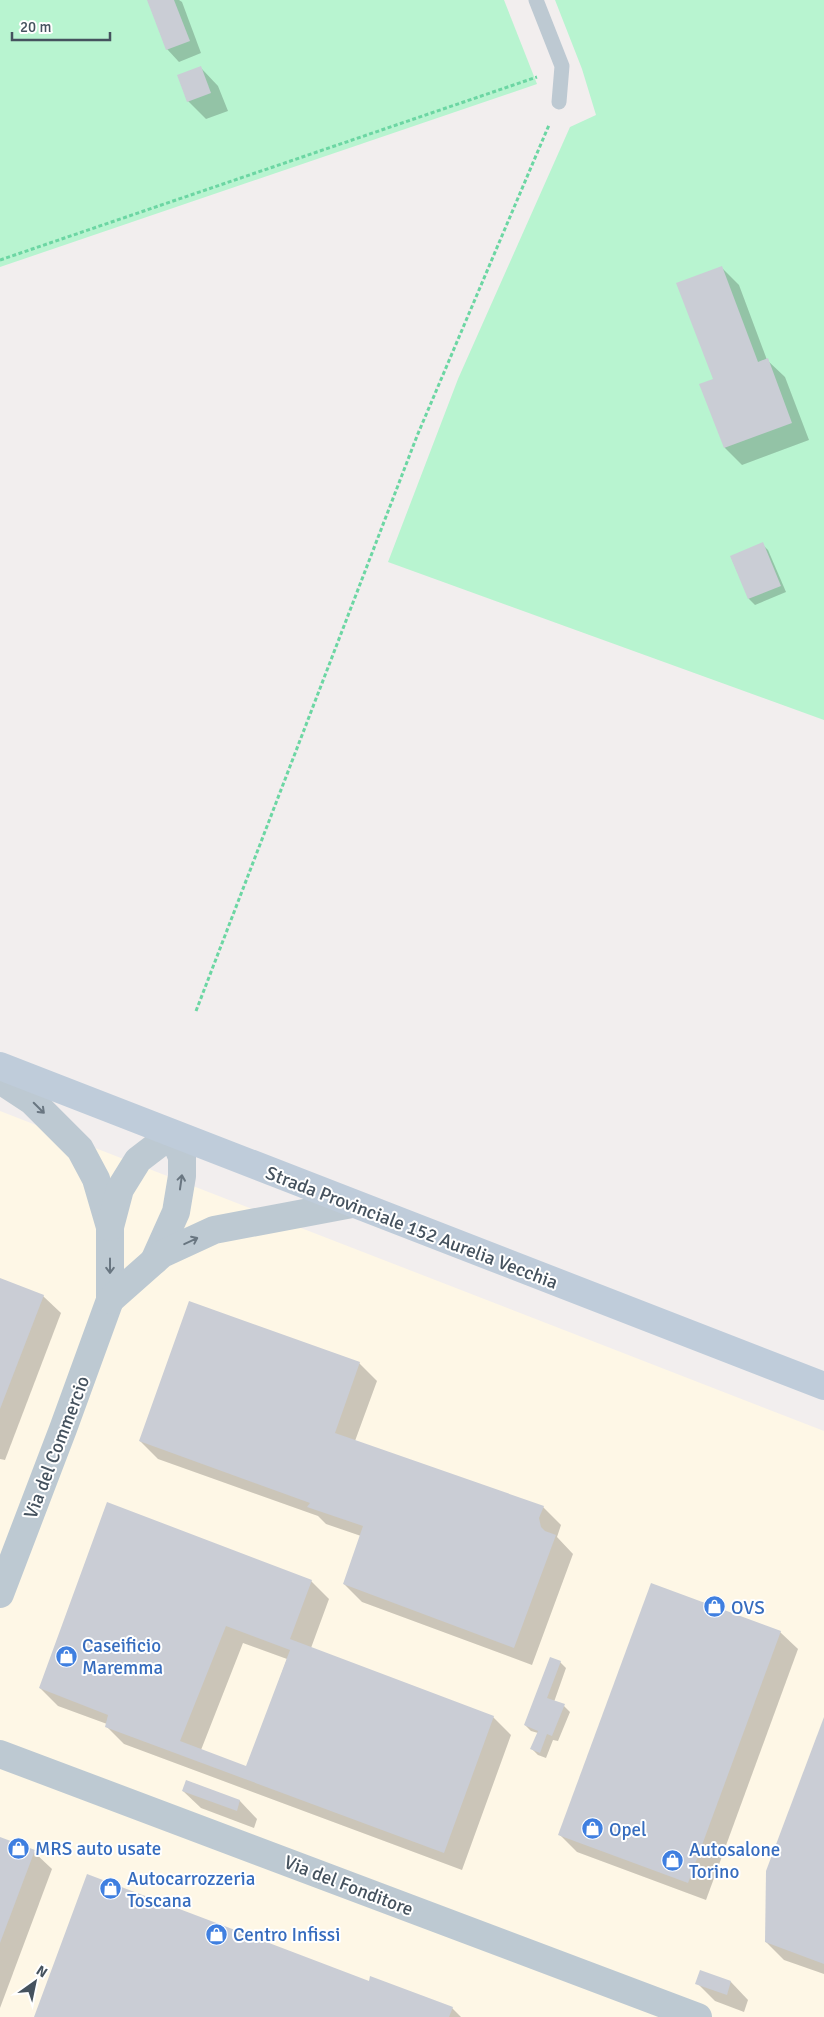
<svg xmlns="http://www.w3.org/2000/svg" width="824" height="2017" font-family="Signika,sans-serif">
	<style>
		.commercial { fill: #fef7e6 }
		.green { fill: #b8f4d0 }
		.shadow { fill: #0003; fill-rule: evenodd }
		.building { fill: #cacdd5; fill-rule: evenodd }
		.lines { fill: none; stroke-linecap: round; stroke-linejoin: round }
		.path { stroke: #6cd6a3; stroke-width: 3; stroke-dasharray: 4 2.5; stroke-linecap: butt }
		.lane { stroke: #bdc9d2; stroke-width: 15 }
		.street { stroke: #bdc9d2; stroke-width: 28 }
		.secondary { stroke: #bfccda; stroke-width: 28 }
		.oneway { stroke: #697681 }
		.labels { text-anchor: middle; stroke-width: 4; stroke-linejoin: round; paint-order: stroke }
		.street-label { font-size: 19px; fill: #45525e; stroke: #fff }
		.shop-label { font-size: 19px; fill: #366cbe; stroke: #fff; text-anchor: start }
	</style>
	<rect width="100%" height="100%" fill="#f2eeee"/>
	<!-- commercial -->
	<path class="commercial" d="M 0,1111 L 824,1431 L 824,2017 L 0,2017 Z"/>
	<!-- green -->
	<g class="green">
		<path d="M 0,0 L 504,0 L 537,84 L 0,267 Z"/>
		<path d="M 555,0 L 824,0 L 824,720 L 388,562 L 458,379 L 570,127 L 596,115 L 582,69 Z"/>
	</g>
	<!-- shadow -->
	<g class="shadow">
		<path d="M 148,0 L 179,0 L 182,2 L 201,53 L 179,62 L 167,49 Z"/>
		<path d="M 201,68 L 218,86 L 228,111 L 206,119 L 188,101 Z"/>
		<path d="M 721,267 L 739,285 L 767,360 L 785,377 L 809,440 L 742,465 L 725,448 L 714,380 Z"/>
		<path d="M 762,544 L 768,550 L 786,592 L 755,605 L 749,599 L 731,557 Z"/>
		<path d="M 0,1279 L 43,1296 L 61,1313 L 5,1460 L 0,1459 Z"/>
		<path d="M 359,1363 L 377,1381 L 355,1441 L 543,1507 L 561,1525 L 557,1537 L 573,1554 L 532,1665 L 362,1602 L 344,1584 L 361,1536 L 326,1524 L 318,1516 L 158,1459 L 140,1441 Z"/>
		<path d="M 311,1581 L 329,1599 L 311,1648 L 493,1717 L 511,1735 L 462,1870 L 124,1744 L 106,1726 L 107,1724 L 58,1706 L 40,1688 ZM 243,1643 L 287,1659 L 247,1768 L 201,1750 Z"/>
		<path d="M 780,1632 L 798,1649 L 706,1900 L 577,1852 L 560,1835 Z"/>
		<path d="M 560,1662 L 566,1668 L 554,1702 L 564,1706 L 570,1712 L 558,1741 L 553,1740 L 546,1758 L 538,1755 L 532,1749 L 538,1733 L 531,1731 L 525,1725 Z"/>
		<path d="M 824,1719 L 824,1974 L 784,1960 L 766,1942 Z"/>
		<path d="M 187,1781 L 240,1801 L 257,1819 L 254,1828 L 201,1808 L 183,1791 Z"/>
		<path d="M 0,1839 L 34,1852 L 52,1869 L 0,2008 Z"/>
		<path d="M 370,1982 L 452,2008 L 461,2017 L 35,2017 Z"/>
		<path d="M 731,1982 L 748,2000 L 744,2012 L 715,2001 L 697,1983 Z"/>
	</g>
	<!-- building -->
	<g class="building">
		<path d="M 147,0 L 174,0 L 190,41 L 166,50 Z"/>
		<path d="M 201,66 L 211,93 L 187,102 L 177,75 Z"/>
		<path d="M 722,266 L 758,362 L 768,358 L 792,423 L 724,448 L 699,384 L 713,379 L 676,283 Z"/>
		<path d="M 763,542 L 781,586 L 748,599 L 730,556 Z"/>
		<path d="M 0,1278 L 44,1295 L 0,1409 Z"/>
		<path d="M 189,1301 L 360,1362 L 335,1433 L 544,1506 L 539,1518 L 541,1527 L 545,1531 L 556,1535 L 514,1648 L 343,1584 L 363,1526 L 307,1507 L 310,1503 L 139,1441 Z"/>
		<path d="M 107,1502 L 312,1580 L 290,1639 L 494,1716 L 444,1853 L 105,1727 L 108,1715 L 39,1688 ZM 226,1626 L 290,1650 L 246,1766 L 180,1741 Z"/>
		<path d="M 651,1583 L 781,1631 L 688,1883 L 558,1835 Z"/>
		<path d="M 550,1657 L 561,1661 L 547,1698 L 565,1704 L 552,1736 L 547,1734 L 540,1753 L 530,1749 L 538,1731 L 524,1725 Z"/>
		<path d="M 824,1717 L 824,1964 L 765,1942 L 766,1871 Z"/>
		<path d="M 186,1780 L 240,1800 L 237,1811 L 182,1791 Z"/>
		<path d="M 0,1837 L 35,1850 L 0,1943 Z"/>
		<path d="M 87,1874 L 369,1981 L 370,1976 L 453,2007 L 449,2017 L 34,2017 Z"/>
		<path d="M 700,1970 L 731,1981 L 727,1995 L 695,1984 Z"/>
	</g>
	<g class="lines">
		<!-- path -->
		<g class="path">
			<path d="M 0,260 L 537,77"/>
			<path d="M 196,1011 L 417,436 L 549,125"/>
		</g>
		<!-- lane -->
		<path class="lane" d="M 536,0 L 562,66 L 559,102"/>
		<!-- street -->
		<g class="street">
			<path d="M 0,1080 L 32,1101 L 80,1149 L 96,1179 L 110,1227 L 110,1300 L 63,1429 L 0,1594"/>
			<path d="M 110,1227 L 120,1189 L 138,1160 L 172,1134 L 182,1157 L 182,1176 L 176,1212 L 154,1261"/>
			<path d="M 110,1300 L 162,1254 L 214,1230 L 352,1204"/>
			<path d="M 0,1754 L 698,2017"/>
		</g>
		<!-- secondary -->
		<path class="secondary" d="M 0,1066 L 824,1386"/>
	</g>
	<!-- one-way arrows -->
	<defs><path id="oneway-shaft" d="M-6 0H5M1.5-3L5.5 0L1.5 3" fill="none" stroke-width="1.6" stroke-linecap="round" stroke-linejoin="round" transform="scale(1.25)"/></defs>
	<g class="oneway">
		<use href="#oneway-shaft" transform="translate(39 1108) rotate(45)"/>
		<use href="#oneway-shaft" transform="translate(181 1182) rotate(-82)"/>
		<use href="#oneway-shaft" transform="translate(191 1241) rotate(-25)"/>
		<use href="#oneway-shaft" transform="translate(110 1266) rotate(90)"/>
	</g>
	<!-- icons -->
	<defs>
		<symbol id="shop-disc" viewBox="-11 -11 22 22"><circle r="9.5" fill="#3f7fe0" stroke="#fff"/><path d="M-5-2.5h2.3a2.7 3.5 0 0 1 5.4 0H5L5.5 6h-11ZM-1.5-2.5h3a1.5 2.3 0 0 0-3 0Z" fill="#fff"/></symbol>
	</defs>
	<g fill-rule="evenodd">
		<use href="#shop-disc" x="702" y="1594" width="25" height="25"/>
		<use href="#shop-disc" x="54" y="1644" width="25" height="25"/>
		<use href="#shop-disc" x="580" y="1816" width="25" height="25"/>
		<use href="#shop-disc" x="6" y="1836" width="25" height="25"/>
		<use href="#shop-disc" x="660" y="1848" width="25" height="25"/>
		<use href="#shop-disc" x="98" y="1876" width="25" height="25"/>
		<use href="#shop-disc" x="204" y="1922" width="25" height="25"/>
	</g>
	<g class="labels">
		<!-- street labels -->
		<g class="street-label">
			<text transform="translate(412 1227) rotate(21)" y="7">Strada Provinciale 152 Aurelia Vecchia</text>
			<text transform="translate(56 1447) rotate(-69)" y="7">Via del Commercio</text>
			<text transform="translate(349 1885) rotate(21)" y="7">Via del Fonditore</text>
		</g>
		<!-- shop labels -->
		<g class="shop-label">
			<text x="731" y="1614">OVS</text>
			<text x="82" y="1652">Caseificio<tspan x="82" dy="22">Maremma</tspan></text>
			<text x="609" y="1836">Opel</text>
			<text x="35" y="1855">MRS auto usate</text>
			<text x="689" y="1856">Autosalone<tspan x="689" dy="22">Torino</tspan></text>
			<text x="127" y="1885">Autocarrozzeria<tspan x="127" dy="22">Toscana</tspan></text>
			<text x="233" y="1941">Centro Infissi</text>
		</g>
	</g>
	<!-- north arrow -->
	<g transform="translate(35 1982) rotate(33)" stroke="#ffffff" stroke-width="4" paint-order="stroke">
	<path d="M0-4L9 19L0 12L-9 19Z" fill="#45525e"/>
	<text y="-8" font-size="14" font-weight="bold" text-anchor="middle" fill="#45525e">N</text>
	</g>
	<!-- scale -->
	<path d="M12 32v8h98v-8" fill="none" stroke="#45525e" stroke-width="2.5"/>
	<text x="20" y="32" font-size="15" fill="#45525e" stroke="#ffffff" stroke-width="4" paint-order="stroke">20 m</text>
</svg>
